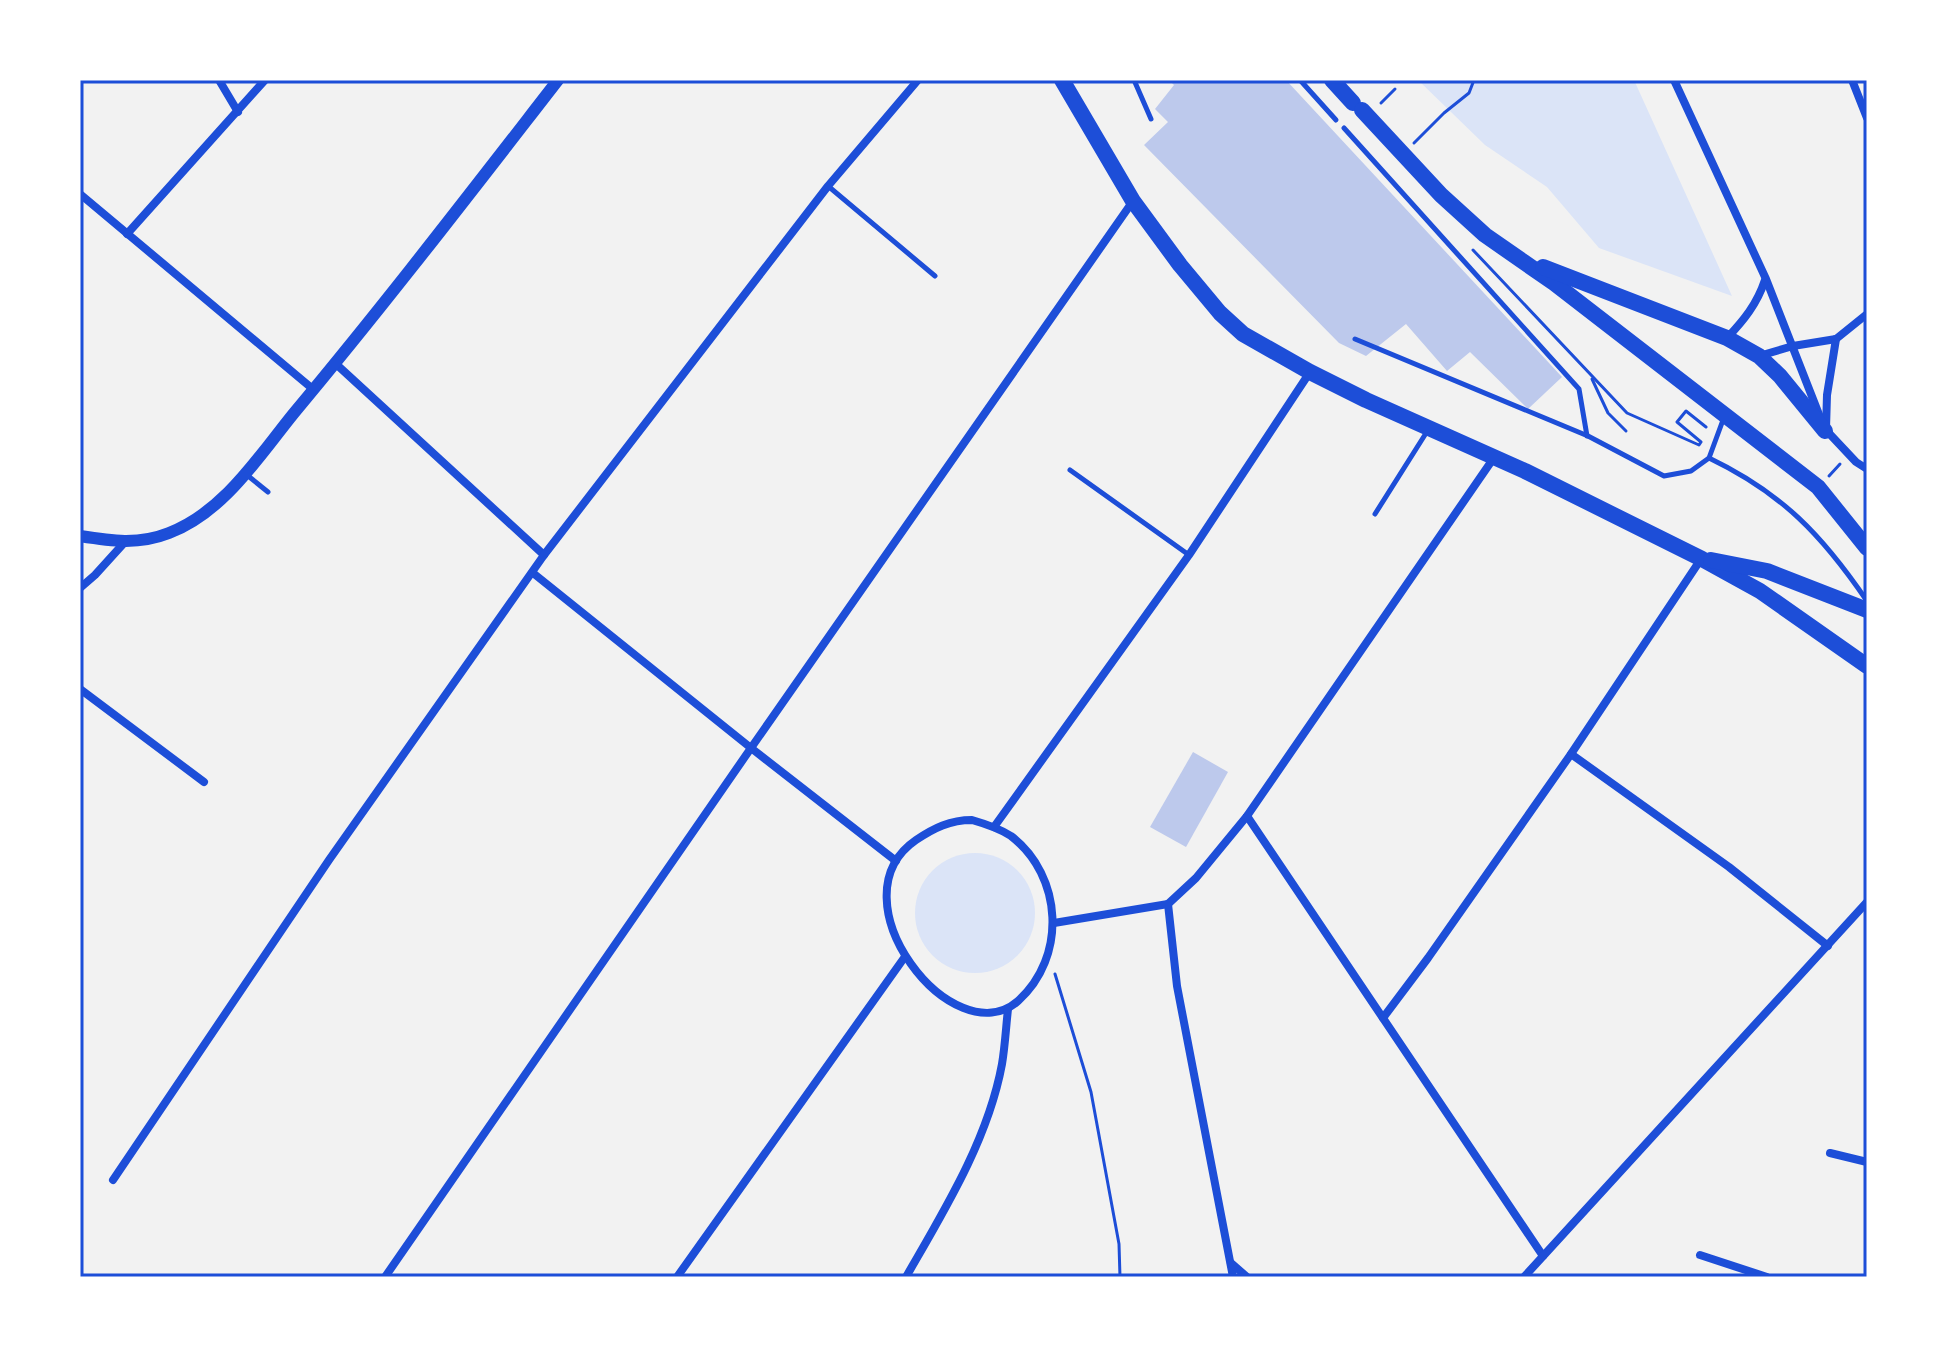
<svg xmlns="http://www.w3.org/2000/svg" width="1947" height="1357" font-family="Helvetica,sans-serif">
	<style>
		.green { fill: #dbe4f7 }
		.building { fill: #bdc9ec }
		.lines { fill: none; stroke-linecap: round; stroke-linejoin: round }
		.path { stroke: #1d4ed8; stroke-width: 3 }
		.service { stroke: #1d4ed8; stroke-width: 5 }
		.minor { stroke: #1d4ed8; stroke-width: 8 }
		.tertiary { stroke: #1d4ed8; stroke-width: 12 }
		.primary { stroke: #1d4ed8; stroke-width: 16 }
		.neatline { fill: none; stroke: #1d4ed8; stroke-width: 3 }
	</style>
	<rect width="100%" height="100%" fill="#f2f2f2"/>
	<!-- green -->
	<g class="green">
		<path d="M 1418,80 L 1634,80 L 1732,296 L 1599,248 L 1547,187 L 1485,145 Z"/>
		<circle cx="975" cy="913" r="60"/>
	</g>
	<!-- building -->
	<g class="building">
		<path d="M 1169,80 L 1286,80 L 1562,377 L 1528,409 L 1470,352 L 1447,371 L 1406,324 L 1366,356 L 1339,343 L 1144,145 L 1168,122 L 1155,109 L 1174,85 Z"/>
		<path d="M 1193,752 L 1228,772 L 1186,847 L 1150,827 Z"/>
	</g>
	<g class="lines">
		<!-- path -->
		<g class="path">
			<path d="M 1381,103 L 1395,89"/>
			<path d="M 1414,143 L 1444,113 L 1469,93 L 1474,80"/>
			<path d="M 1473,250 L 1627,413 L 1699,445 L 1701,442 L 1677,422 L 1686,411 L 1706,427"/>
			<path d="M 1592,379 L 1608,413 L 1626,431"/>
			<path d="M 1829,476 L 1840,464"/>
			<path d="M 1055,974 L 1091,1092 L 1119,1244 L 1120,1277"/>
		</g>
		<!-- service -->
		<g class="service">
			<path d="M 1134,80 L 1151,119"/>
			<path d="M 1300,80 L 1336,120"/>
			<path d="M 1344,128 L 1579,389 L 1587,436"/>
			<path d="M 828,186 L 935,276"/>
			<path d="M 1355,339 L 1588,436 L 1664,476 L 1691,471 L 1709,458 L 1723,420"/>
			<path d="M 1709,458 C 1782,493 1822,535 1867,601"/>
			<path d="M 1070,470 L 1189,555"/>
			<path d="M 247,475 L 268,492"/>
			<path d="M 1375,514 L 1428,430"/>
		</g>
		<!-- minor -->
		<g class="minor">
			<path d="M 219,80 L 238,112"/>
			<path d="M 1674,80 L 1766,279 L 1820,417"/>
			<path d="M 1852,80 L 1867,118"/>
			<path d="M 80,194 L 314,390"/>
			<path d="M 127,234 L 265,80"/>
			<path d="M 1727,338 C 1744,320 1757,304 1765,280"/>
			<path d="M 1759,356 L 1793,346 L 1836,339 L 1867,314"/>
			<path d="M 336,364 L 544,555"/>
			<path d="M 1825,429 L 1856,462 L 1867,469"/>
			<path d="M 1826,429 L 1827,395 L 1836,339"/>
			<path d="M 533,573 L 751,748 L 896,861"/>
			<path d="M 80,588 L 95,575 L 124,543"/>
			<path d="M 80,689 L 204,782"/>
			<path d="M 1571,754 L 1729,867 L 1828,946"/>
			<path d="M 1247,816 L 1543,1256"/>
			<path d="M 972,820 C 986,824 999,828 1011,836 C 1063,876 1067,957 1018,1001 C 954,1057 830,899 916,840 C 934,828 950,820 972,820 Z"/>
			<path d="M 994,827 L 1189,555 L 1310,372"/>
			<path d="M 1168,904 L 1177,986 L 1233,1277"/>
			<path d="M 1054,923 L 1168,904 L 1196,878 L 1247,816 L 1493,459"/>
			<path d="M 1383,1018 L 1428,958 L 1571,754 L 1701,559"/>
			<path d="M 1830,1153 L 1867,1162"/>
			<path d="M 113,1180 L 329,860 L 544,555 L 828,186 L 918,80"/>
			<path d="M 1700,1255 L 1767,1277"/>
			<path d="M 1231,1263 L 1247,1277"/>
			<path d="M 385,1277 L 751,748 L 1133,201"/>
			<path d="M 677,1277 L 904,958"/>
			<path d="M 906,1277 C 944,1211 988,1140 1002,1064 C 1005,1046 1006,1027 1008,1009"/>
			<path d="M 1524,1277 L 1867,902"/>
		</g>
		<!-- tertiary -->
		<path class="tertiary" d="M 80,536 C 111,541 139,545 169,533 C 224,512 259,456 294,413 C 385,304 471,192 558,80"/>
		<!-- primary -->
		<g class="primary">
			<path d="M 1062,80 L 1133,201 L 1180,265 L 1220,313 L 1243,334 L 1310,372 L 1366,400 L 1525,471 L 1702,559 L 1760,591 L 1867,666"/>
			<path d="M 1332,80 L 1353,103"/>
			<path d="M 1362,110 L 1441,195 L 1485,235 L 1554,283 L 1818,487 L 1867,548"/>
			<path d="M 1543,267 L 1727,338 L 1759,356 L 1780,376 L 1825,431"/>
			<path d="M 1711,560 L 1767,571 L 1867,610"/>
		</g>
	</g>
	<!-- border -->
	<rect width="1947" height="1357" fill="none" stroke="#ffffff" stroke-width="164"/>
	<rect x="82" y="82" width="1783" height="1193" class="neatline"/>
</svg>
